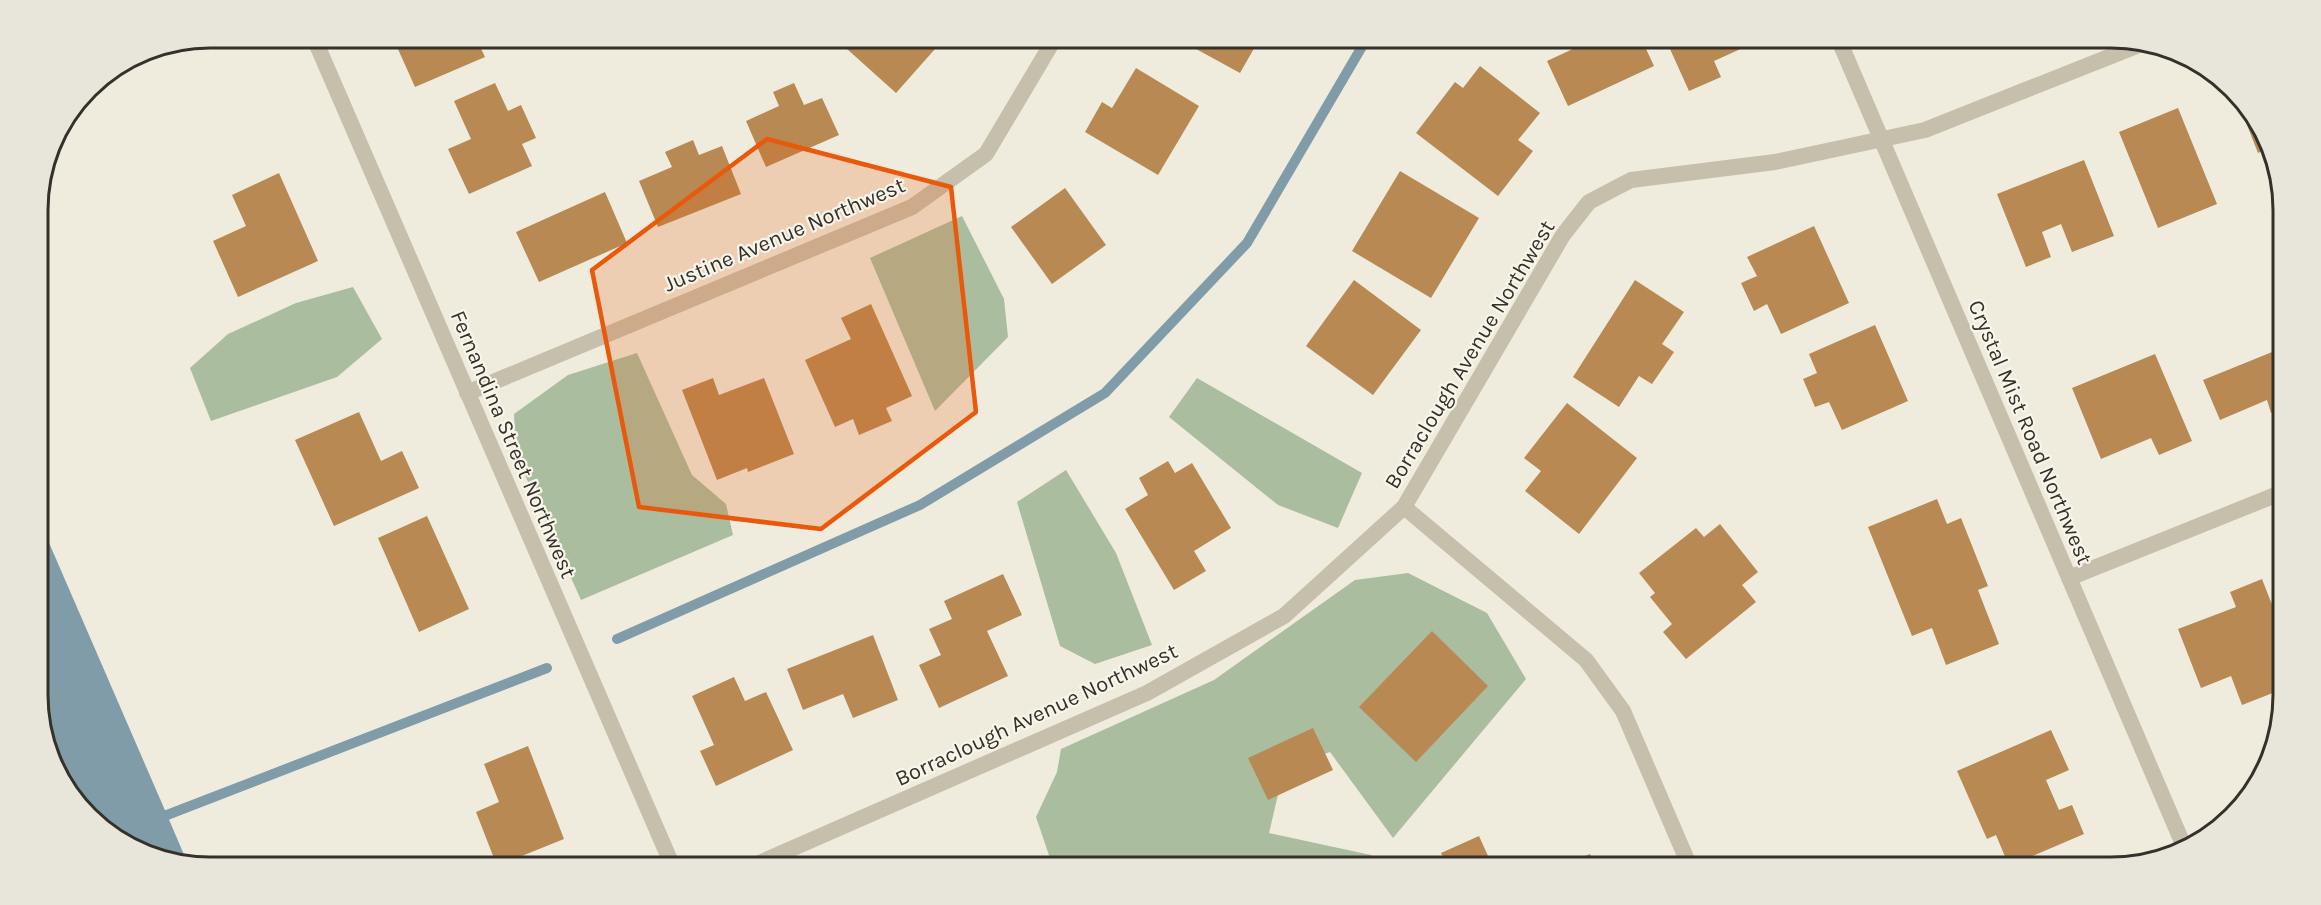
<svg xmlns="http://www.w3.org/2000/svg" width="2321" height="905" font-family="Karla,sans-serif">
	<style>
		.green { fill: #aabd9f }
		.water { fill: #809ca9 }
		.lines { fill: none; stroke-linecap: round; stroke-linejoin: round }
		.stream { stroke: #809ca9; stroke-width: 10 }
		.building { fill: #b88953 }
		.minor { stroke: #c6bfab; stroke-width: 16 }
		.marked { fill: #e8590c; fill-opacity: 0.2; stroke: #e8590c; stroke-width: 4.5; stroke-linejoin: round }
		.labels { text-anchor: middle; stroke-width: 4.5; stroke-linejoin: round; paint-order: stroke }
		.street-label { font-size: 22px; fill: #353029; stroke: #f8f5ea }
		.rim { fill: none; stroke: #353029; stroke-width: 3 }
	</style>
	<rect width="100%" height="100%" fill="#efecde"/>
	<!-- green -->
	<g class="green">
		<path d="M 962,216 L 1004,299 L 1008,337 L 935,411 L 870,258 Z"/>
		<path d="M 353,287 L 382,339 L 337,377 L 211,421 L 190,368 L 228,334 L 296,303 Z"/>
		<path d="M 637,353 L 692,475 L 726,504 L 733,535 L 581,600 L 516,455 L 514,414 L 568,375 Z"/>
		<path d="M 1197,378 L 1362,473 L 1338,528 L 1278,505 L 1169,417 Z"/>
		<path d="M 1066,470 L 1116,553 L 1152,645 L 1095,664 L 1060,646 L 1017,502 Z"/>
		<path d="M 1408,573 L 1487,613 L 1526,679 L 1393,838 L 1330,752 L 1284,769 L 1269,833 L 1371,855 L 1382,867 L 1053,867 L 1036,817 L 1057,772 L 1061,749 L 1214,680 L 1355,580 Z"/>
	</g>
	<!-- water -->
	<path class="water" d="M 40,522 L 167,815 L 188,864 L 154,858 L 80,809 L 41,728 Z"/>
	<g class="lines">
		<!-- stream -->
		<g class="stream">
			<path d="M 617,639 L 920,505 L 1105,393 L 1247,243 L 1367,38"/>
			<path d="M 155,815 L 167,815 L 547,668"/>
		</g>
	</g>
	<!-- building -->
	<g class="building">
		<path d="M 393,38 L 476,38 L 485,57 L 415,87 Z"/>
		<path d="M 839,38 L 922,38 L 935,49 L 896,93 L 837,40 Z"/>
		<path d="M 1176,38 L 1260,38 L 1240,73 Z"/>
		<path d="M 1591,38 L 1641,38 L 1654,66 L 1568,106 L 1547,61 L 1592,40 Z"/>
		<path d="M 1665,38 L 1754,38 L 1756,42 L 1714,61 L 1721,77 L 1689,91 Z"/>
		<path d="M 1480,66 L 1540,113 L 1518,140 L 1533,151 L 1498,196 L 1416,133 L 1455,82 L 1463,88 Z"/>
		<path d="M 1136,68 L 1199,106 L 1158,175 L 1085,132 L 1102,102 L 1112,108 Z"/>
		<path d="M 495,83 L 508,111 L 521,105 L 536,138 L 522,144 L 532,166 L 469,194 L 448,149 L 471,139 L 454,101 Z"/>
		<path d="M 794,83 L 804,105 L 822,98 L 839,135 L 766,167 L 746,121 L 779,106 L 773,92 Z"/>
		<path d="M 2234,92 L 2241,96 L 2265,150 L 2258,153 Z"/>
		<path d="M 2178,108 L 2217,204 L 2158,228 L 2119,132 Z"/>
		<path d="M 693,140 L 699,155 L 722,146 L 741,194 L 658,227 L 639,181 L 672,167 L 665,152 Z"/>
		<path d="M 2084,160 L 2114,236 L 2072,252 L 2061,224 L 2042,232 L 2051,257 L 2026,267 L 1997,194 Z"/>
		<path d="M 1400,171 L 1479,218 L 1431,298 L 1352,251 Z"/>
		<path d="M 279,173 L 318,261 L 238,297 L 213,241 L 246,226 L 232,195 Z"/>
		<path d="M 1065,188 L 1106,245 L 1052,284 L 1011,227 Z"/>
		<path d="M 605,192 L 627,243 L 539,282 L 516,232 Z"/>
		<path d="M 1814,226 L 1849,303 L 1781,334 L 1767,304 L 1754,311 L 1741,283 L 1757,276 L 1747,257 Z"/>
		<path d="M 1354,280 L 1421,330 L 1373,395 L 1306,346 Z"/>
		<path d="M 1635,280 L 1684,312 L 1662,344 L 1674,352 L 1652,384 L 1639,376 L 1619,407 L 1573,377 Z"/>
		<path d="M 871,304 L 912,396 L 886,408 L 892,421 L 859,435 L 853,419 L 835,427 L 805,360 L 851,339 L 841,318 Z"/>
		<path d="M 1875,325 L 1908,401 L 1842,430 L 1829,402 L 1815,407 L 1803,379 L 1817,373 L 1809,354 Z"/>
		<path d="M 2282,348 L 2283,408 L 2271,413 L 2267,400 L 2220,420 L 2203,380 Z"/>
		<path d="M 2155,354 L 2192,441 L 2159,455 L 2151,438 L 2101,459 L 2072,388 Z"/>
		<path d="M 713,378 L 719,395 L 764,378 L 794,454 L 748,472 L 747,468 L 717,480 L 682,390 Z"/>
		<path d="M 1567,403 L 1637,458 L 1579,534 L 1525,491 L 1541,471 L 1524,458 Z"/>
		<path d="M 359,412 L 381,461 L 402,451 L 419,488 L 334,526 L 295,440 Z"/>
		<path d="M 1168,461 L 1175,473 L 1192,463 L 1231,528 L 1194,551 L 1206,571 L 1174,590 L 1125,509 L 1148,495 L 1139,478 Z"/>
		<path d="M 1937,499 L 1947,524 L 1961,518 L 1988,586 L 1978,590 L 1999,644 L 1946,665 L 1932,628 L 1912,636 L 1868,527 Z"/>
		<path d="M 427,516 L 469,609 L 419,632 L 378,538 Z"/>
		<path d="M 1720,524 L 1758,572 L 1742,585 L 1756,602 L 1686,659 L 1663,632 L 1672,624 L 1650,597 L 1655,593 L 1639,573 L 1696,528 L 1704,537 Z"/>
		<path d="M 1003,574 L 1022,615 L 987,631 L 1008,676 L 939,708 L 919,665 L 941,655 L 929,629 L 952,619 L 944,601 Z"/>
		<path d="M 2262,579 L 2283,633 L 2283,689 L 2242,705 L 2231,676 L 2201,688 L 2178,629 L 2236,607 L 2230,592 Z"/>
		<path d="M 1432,631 L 1488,686 L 1416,762 L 1359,707 Z"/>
		<path d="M 873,635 L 898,700 L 853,718 L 843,694 L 803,710 L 787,669 Z"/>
		<path d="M 734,677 L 745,701 L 766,692 L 793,750 L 716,786 L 700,751 L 714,745 L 692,696 Z"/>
		<path d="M 1313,728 L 1333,770 L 1268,800 L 1248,758 Z"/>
		<path d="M 2051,730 L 2069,770 L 2046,780 L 2059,810 L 2072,805 L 2084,834 L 2009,866 L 1996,835 L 1987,839 L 1957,771 Z"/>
		<path d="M 528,746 L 564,839 L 497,866 L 476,812 L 499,802 L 484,764 Z"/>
		<path d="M 1479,836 L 1493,867 L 1448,867 L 1441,853 Z"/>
		<path d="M 1590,854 L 1596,867 L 1559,867 Z"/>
	</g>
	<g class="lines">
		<!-- minor -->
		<g class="minor">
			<path d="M 314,38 L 673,867"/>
			<path d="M 1838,38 L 2183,844"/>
			<path d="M 467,393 L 912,207 L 986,154 L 1055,38"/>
			<path d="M 1404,507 L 1586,660 L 1623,711 L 1690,867"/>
			<path d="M 2069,578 L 2283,492"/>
			<path d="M 750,867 L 1147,693 L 1284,616 L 1404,507 L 1563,235 L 1589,202 L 1631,180 L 1775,162 L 1925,130 L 2144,43"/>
		</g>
	</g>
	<!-- marked area -->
	<path class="marked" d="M 767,139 L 951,187 L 976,412 L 821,529 L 639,507 L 592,270 Z"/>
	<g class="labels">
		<!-- street labels -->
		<g class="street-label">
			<text transform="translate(784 234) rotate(-23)" y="8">Justine Avenue Northwest</text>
			<text transform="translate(1469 354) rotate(-59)" y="8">Borraclough Avenue Northwest</text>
			<text transform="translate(2031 432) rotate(67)" y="8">Crystal Mist Road Northwest</text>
			<text transform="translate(514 444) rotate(67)" y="8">Fernandina Street Northwest</text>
			<text transform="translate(1036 714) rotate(-25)" y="8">Borraclough Avenue Northwest</text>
		</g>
	</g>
	<!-- crop -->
	<path d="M0 0H2321V905H0ZM210 48H2111A162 162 0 0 1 2273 210V695A162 162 0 0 1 2111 857H210A162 162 0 0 1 48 695V210A162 162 0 0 1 210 48Z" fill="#e8e5db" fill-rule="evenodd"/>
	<path class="rim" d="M210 48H2111A162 162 0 0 1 2273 210V695A162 162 0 0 1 2111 857H210A162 162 0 0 1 48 695V210A162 162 0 0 1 210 48Z"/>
</svg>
